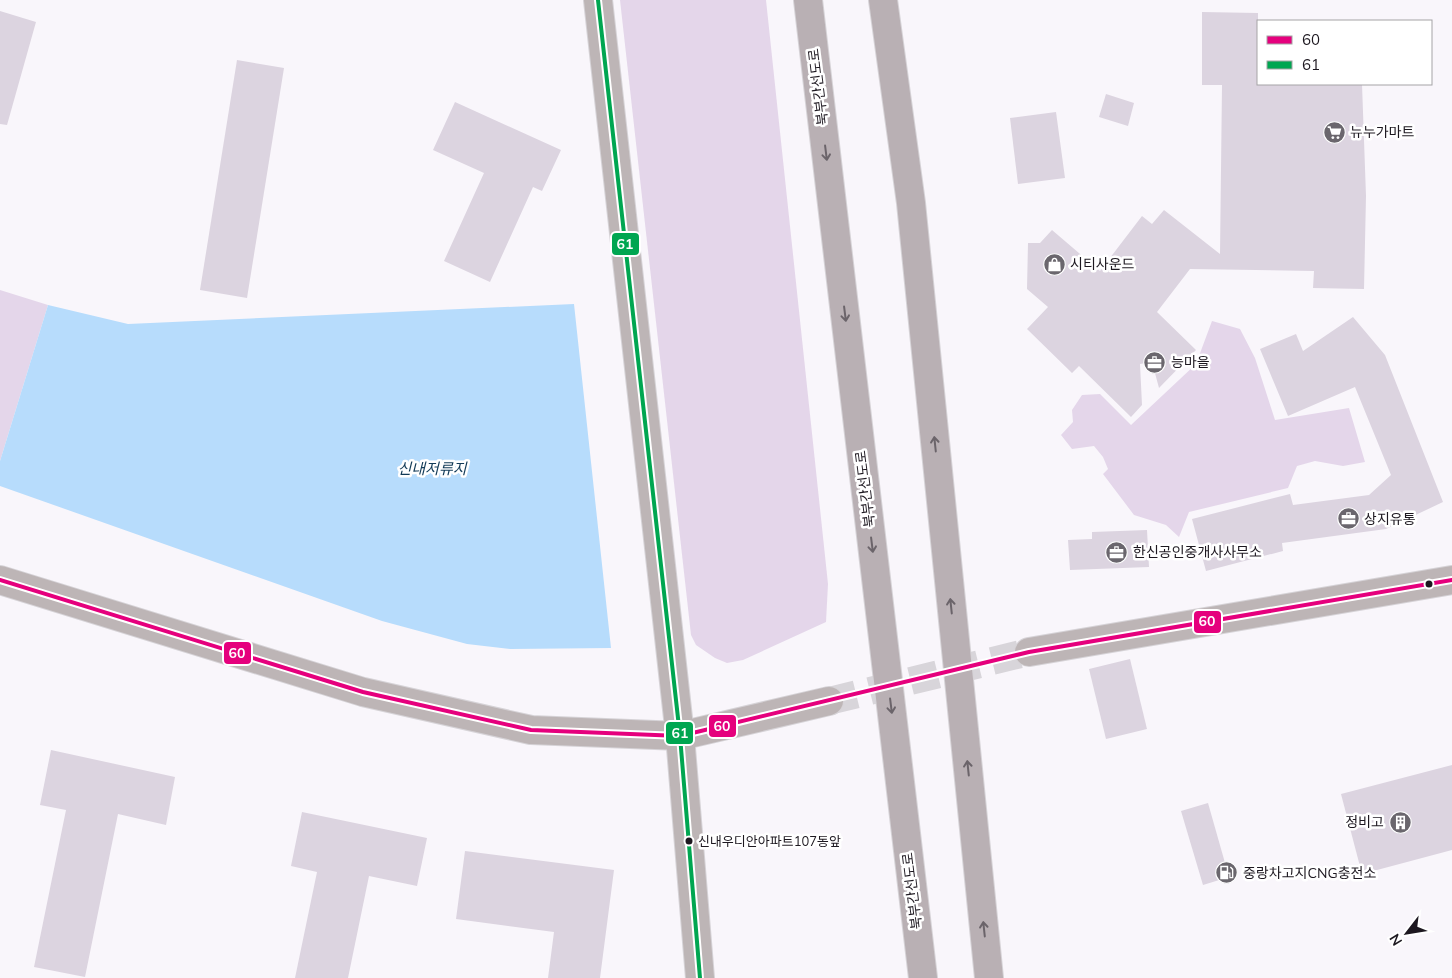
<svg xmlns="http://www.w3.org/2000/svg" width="1452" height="978" font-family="Mulish,'Noto Sans KR',sans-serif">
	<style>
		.green { fill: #e4d6ea }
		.water { fill: #b7dcfc }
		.building { fill: #dcd4e0 }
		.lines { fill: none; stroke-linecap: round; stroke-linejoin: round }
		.minor-tunnel { stroke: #d8d5da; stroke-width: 28; stroke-dasharray: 28 14; stroke-linecap: butt }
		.minor-casing { stroke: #d6d3d7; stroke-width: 30 }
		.highway-casing { stroke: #d6d3d7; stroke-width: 30 }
		.minor { stroke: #bdb5b6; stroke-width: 28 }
		.highway { stroke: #b9b0b4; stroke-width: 28 }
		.bus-1-casing { stroke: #fff; stroke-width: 8 }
		.bus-2-casing { stroke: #fff; stroke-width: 8 }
		.bus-1 { stroke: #e5007d; stroke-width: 4 }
		.bus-2 { stroke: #00a651; stroke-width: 4 }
		.oneway { stroke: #6b646a }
		.bus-dot { fill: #1d1820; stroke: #fff; stroke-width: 2 }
		.labels { text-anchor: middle; stroke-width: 5; stroke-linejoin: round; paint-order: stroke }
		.bus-label { font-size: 13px; fill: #1d1820; stroke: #fff; text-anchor: start }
		.street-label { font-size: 14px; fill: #1d1820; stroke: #fff }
		.poi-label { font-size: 14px; fill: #1d1820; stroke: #fff; text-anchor: start }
		.water-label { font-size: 15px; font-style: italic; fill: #113a57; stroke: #fff }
		.line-badge { stroke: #fff; stroke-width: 2 }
		.badge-label { font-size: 14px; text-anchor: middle; font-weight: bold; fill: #fff }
	</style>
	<rect width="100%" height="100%" fill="#f9f6fb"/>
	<!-- green -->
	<g class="green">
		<path d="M 620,0 L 766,0 L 828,584 L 826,622 L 743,660 L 727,663 L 715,658 L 696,645 L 691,635 Z"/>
		<path d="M 0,290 L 48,305 L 0,461 Z"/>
		<path d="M 1212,321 L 1240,329 L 1255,358 L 1275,420 L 1349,408 L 1365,462 L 1343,466 L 1315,461 L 1297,466 L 1288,488 L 1189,512 L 1179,537 L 1166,525 L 1134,515 L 1103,474 L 1108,469 L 1103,457 L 1094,446 L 1072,449 L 1061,435 L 1073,422 L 1072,410 L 1082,395 L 1100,394 L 1131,425 L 1196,364 Z"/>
	</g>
	<!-- water -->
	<path class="water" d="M 574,304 L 611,648 L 510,649 L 467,644 L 382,621 L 0,486 L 0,461 L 48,305 L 128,324 Z"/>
	<!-- building -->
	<g class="building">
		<path d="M 0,11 L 36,22 L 7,125 L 0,124 Z"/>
		<path d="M 1202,12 L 1258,13 L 1258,84 L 1362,84 L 1366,196 L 1364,289 L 1313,288 L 1314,271 L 1190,269 L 1157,312 L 1196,350 L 1159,388 L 1152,362 L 1140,364 L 1142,405 L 1131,417 L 1079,366 L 1072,373 L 1027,329 L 1048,307 L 1027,289 L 1028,243 L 1040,243 L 1052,230 L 1100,271 L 1142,216 L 1152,224 L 1164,210 L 1220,254 L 1222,85 L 1202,85 Z"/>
		<path d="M 237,60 L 284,68 L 247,298 L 200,290 Z"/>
		<path d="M 1106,94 L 1134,103 L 1128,126 L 1099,117 Z"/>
		<path d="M 455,102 L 561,150 L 542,191 L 533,187 L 490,282 L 444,261 L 484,173 L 433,150 Z"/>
		<path d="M 1056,112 L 1065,178 L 1018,184 L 1010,118 Z"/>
		<path d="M 1353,317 L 1385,355 L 1443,502 L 1386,529 L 1282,543 L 1283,551 L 1206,571 L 1192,519 L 1290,494 L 1293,505 L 1369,495 L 1391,475 L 1355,387 L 1288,416 L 1260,349 L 1296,334 L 1303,351 Z"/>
		<path d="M 1147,530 L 1149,567 L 1070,570 L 1068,540 L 1092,539 L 1092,532 Z"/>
		<path d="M 1130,659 L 1147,729 L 1106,739 L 1089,669 Z"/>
		<path d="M 51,750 L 175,777 L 166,825 L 118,814 L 85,977 L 34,967 L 66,810 L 40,805 Z"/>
		<path d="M 1452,765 L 1452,850 L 1362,874 L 1341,794 Z"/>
		<path d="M 1208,803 L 1229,877 L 1203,885 L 1181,811 Z"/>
		<path d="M 302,812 L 427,838 L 417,886 L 369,876 L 348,978 L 295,978 L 317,872 L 291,866 Z"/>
		<path d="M 465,851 L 614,870 L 600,978 L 548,978 L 554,932 L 456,919 Z"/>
	</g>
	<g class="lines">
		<!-- minor-tunnel -->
		<path class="minor-tunnel" d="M 829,701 L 1029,652"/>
		<defs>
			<g id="minor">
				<path d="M 598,0 L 680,736 L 700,978"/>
				<path d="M 0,580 L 363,692 L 531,730 L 680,736 L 829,701"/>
				<path d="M 1029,652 L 1452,580"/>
			</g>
			<g id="highway">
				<path d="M 808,0 L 923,978"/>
				<path d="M 883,0 L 911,203 L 989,978"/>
			</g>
		</defs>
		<!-- minor casing -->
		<use href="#minor" class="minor-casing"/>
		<!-- highway casing -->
		<use href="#highway" class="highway-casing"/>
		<!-- minor -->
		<use href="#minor" class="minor"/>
		<!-- highway -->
		<use href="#highway" class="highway"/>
		<defs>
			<path id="bus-1" d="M 0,580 L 363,692 L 531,730 L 680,736 L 1029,652 L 1452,580"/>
			<path id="bus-2" d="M 598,0 L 680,736 L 700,978"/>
		</defs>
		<!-- bus-1 casing -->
		<use href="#bus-1" class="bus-1-casing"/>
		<!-- bus-2 casing -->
		<use href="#bus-2" class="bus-2-casing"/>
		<!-- bus-1 -->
		<use href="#bus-1" class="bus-1"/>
		<!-- bus-2 -->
		<use href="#bus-2" class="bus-2"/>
	</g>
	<!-- one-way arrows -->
	<defs><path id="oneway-shaft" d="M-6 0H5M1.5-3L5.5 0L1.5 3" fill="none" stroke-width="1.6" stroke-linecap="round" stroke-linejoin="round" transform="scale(1.25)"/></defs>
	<g class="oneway">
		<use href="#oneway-shaft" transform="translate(826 153) rotate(83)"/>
		<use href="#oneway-shaft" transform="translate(845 314) rotate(83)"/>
		<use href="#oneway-shaft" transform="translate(935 444) rotate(-96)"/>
		<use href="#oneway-shaft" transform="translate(872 545) rotate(83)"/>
		<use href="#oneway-shaft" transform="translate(951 606) rotate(-96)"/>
		<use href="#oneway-shaft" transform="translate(891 706) rotate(83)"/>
		<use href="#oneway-shaft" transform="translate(968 768) rotate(-96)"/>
		<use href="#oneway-shaft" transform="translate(984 929) rotate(-96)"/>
	</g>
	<!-- icons -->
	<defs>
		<symbol id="supermarket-disc" viewBox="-11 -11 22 22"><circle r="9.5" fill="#6a666d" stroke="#fff"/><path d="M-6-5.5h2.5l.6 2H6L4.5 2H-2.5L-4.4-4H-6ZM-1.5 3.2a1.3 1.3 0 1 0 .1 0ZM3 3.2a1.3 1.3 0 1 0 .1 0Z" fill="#fff"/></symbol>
		<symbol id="shop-disc" viewBox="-11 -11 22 22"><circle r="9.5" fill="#6a666d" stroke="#fff"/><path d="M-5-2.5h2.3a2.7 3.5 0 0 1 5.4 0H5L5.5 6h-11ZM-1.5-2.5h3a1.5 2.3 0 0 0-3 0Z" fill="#fff"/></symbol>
		<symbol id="office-disc" viewBox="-11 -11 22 22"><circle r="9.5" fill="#6a666d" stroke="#fff"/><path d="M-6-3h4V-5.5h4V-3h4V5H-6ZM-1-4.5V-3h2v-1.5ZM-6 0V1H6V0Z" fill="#fff"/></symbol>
		<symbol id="building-disc" viewBox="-11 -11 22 22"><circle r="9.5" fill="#6a666d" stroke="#fff"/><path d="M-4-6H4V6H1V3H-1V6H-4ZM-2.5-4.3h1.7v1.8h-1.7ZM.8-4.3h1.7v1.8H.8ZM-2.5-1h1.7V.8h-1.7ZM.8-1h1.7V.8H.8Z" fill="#fff"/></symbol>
		<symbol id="fuel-disc" viewBox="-11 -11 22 22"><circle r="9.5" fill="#6a666d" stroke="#fff"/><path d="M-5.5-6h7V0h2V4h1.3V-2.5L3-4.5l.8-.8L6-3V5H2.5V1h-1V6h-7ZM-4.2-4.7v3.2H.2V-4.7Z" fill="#fff"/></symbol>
	</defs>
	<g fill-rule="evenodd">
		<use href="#supermarket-disc" x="1322" y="120" width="25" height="25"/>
		<use href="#shop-disc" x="1042" y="252" width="25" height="25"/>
		<use href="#office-disc" x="1142" y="350" width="25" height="25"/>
		<use href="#office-disc" x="1336" y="506" width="25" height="25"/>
		<use href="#office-disc" x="1104" y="540" width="25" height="25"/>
		<use href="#building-disc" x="1388" y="810" width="25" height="25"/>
		<use href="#fuel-disc" x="1214" y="860" width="25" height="25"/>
	</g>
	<!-- markers -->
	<g class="bus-dot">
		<circle cx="1429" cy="584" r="4.5"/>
		<circle cx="689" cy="841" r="4.5"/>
	</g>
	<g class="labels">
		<!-- bus labels -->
		<g class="bus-label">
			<text x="698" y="846">신내우디안아파트107동앞</text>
		</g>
		<!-- street labels -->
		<g class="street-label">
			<text transform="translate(818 87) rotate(-97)" y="5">북부간선도로</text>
			<text transform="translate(865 489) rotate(-97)" y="5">북부간선도로</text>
			<text transform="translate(912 891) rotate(-97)" y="5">북부간선도로</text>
		</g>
		<!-- poi labels -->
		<g class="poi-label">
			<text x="1350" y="137">뉴누가마트</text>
			<text x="1070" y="269">시티사운드</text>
			<text x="1171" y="367">능마을</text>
			<text x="1364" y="524">상지유통</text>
			<text x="1133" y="557">한신공인중개사사무소</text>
			<text x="1384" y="827" text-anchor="end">정비고</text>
			<text x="1243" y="878">중랑차고지CNG충전소</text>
		</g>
		<!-- water labels -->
		<g class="water-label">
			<text x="432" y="474">신내저류지</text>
		</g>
	</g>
	<g class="line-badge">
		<rect x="611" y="232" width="29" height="24" rx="5" fill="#00a651"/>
		<rect x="1193" y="610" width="29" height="24" rx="5" fill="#e5007d"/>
		<rect x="223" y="641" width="29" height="24" rx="5" fill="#e5007d"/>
		<rect x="708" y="714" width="29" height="24" rx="5" fill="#e5007d"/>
		<rect x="665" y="721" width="29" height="24" rx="5" fill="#00a651"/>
	</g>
	<g class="badge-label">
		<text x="625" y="249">61</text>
		<text x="1207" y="626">60</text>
		<text x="237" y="658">60</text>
		<text x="722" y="731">60</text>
		<text x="680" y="738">61</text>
	</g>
	<!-- legend -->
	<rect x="1257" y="20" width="175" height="65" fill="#ffffff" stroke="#a5a3a6"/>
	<rect x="1267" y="36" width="25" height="8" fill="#e5007d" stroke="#a5a3a6"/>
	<text x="1302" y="45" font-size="15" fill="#1d1820">60</text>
	<rect x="1267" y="61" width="25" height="8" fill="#00a651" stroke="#a5a3a6"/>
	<text x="1302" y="70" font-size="15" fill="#1d1820">61</text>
	<!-- north arrow -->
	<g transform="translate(1407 933) rotate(239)" stroke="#ffffff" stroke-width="4" paint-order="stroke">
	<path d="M0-4L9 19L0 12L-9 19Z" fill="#1d1820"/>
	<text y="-8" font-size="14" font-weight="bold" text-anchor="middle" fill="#1d1820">N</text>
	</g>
</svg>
